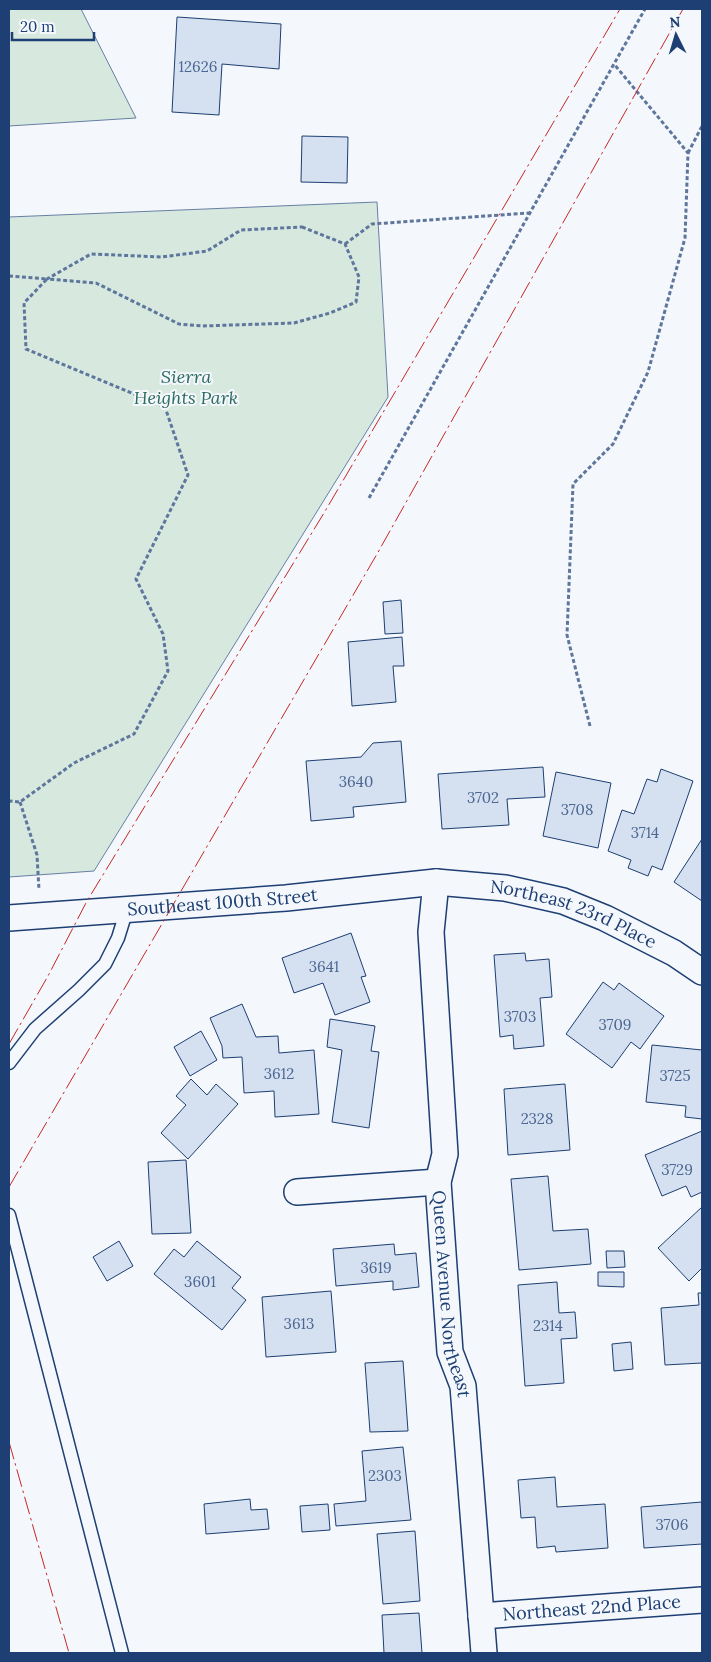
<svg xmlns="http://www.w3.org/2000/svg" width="711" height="1662" font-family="Lora,serif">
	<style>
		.green { fill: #d7e8df; stroke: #687fa3 }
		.building { fill: #d5e0f0; stroke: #1d3f73 }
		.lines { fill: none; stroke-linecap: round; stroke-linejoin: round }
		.lane-casing { stroke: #1d3f73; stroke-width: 15 }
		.street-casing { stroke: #1d3f73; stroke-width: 28 }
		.path { stroke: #5e769c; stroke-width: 3; stroke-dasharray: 4 2.5; stroke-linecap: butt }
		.lane { stroke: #f4f7fb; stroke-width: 12 }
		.street { stroke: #f4f7fb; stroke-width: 25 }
		.power { stroke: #c62828; stroke-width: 1; stroke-dasharray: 18 4 2.5 4; stroke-linecap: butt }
		.labels { text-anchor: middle; stroke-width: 4; stroke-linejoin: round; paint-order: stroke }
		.number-label { font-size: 15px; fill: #4b6792 }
		.park-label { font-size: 18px; font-style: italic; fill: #2c6c60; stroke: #f4f7fb }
		.street-label { font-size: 18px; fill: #1d3f73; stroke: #f4f7fb }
	</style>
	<rect width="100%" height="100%" fill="#f4f7fb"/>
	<!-- green -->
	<g class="green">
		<path d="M 9,9 L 81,9 L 136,118 L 9,126 Z"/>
		<path d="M 377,202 L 388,397 L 94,871 L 9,877 L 9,217 Z"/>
	</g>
	<!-- building -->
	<g class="building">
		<path d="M 177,17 L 281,24 L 279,69 L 222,64 L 219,115 L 172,112 Z"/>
		<path d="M 302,136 L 348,137 L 347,183 L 301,182 Z"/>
		<path d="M 401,600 L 403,633 L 385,634 L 383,602 Z"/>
		<path d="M 402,637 L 404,666 L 393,666 L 396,702 L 352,706 L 348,642 Z"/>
		<path d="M 401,741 L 406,802 L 353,807 L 354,817 L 311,821 L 306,761 L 361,757 L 373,743 Z"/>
		<path d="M 543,767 L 545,797 L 507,799 L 509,825 L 442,829 L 438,774 Z"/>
		<path d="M 661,769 L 693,781 L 662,870 L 652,866 L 648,876 L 628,868 L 631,860 L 608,851 L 622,810 L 634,814 L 647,779 L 657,782 Z"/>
		<path d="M 556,772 L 611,783 L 598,848 L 543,836 Z"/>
		<path d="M 702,839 L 702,901 L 674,882 Z"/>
		<path d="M 351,933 L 366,976 L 361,977 L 370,1002 L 335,1015 L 323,983 L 294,993 L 282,958 Z"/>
		<path d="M 525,953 L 526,961 L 549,959 L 552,997 L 540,998 L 544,1046 L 514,1049 L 513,1035 L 500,1037 L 494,955 Z"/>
		<path d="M 603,982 L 614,990 L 619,983 L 664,1016 L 640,1049 L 631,1042 L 612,1068 L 566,1034 Z"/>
		<path d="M 242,1004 L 256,1037 L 278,1036 L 279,1053 L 314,1050 L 319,1114 L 275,1117 L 274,1091 L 244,1093 L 242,1057 L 223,1058 L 222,1046 L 210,1018 Z"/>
		<path d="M 330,1019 L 375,1026 L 371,1051 L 379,1052 L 369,1128 L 332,1122 L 342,1050 L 327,1047 Z"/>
		<path d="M 201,1031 L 217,1060 L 190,1076 L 174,1047 Z"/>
		<path d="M 652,1045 L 702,1050 L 702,1119 L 685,1117 L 686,1106 L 646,1102 Z"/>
		<path d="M 191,1079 L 207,1095 L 216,1084 L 238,1104 L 188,1159 L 161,1133 L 186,1105 L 176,1096 Z"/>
		<path d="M 565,1084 L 570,1150 L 508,1155 L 504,1089 Z"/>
		<path d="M 702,1131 L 702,1192 L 691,1197 L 686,1186 L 662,1196 L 645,1155 Z"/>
		<path d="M 186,1160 L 191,1233 L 152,1234 L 148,1162 Z"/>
		<path d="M 548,1176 L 553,1231 L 588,1229 L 591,1264 L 519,1270 L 511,1179 Z"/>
		<path d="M 702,1207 L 702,1268 L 689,1281 L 658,1248 Z"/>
		<path d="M 119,1241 L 133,1266 L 107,1281 L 93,1257 Z"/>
		<path d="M 197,1241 L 241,1277 L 232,1288 L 246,1300 L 222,1330 L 154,1274 L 174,1249 L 184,1257 Z"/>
		<path d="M 394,1244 L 395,1255 L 416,1253 L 419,1287 L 393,1290 L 393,1281 L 336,1286 L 333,1249 Z"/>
		<path d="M 606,1251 L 624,1251 L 625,1267 L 607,1268 Z"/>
		<path d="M 598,1272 L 624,1272 L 624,1287 L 598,1286 Z"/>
		<path d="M 557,1282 L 559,1313 L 575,1312 L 577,1338 L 561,1339 L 564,1383 L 525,1386 L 518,1285 Z"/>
		<path d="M 331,1291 L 336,1352 L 266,1357 L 262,1297 Z"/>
		<path d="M 698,1293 L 702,1293 L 702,1363 L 665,1365 L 661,1308 L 699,1305 Z"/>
		<path d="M 631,1342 L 633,1369 L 614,1371 L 612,1344 Z"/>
		<path d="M 403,1361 L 408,1431 L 370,1432 L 365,1363 Z"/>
		<path d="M 403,1447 L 411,1520 L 336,1526 L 334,1504 L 366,1501 L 362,1451 Z"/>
		<path d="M 555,1477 L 557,1507 L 605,1504 L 608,1548 L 556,1552 L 555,1546 L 537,1548 L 535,1517 L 521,1518 L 518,1480 Z"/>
		<path d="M 250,1499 L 251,1510 L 267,1509 L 269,1529 L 206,1534 L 204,1504 Z"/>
		<path d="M 702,1502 L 702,1544 L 644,1548 L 641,1507 Z"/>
		<path d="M 328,1504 L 330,1530 L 302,1532 L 300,1506 Z"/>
		<path d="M 415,1531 L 420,1601 L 383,1604 L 377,1534 Z"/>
		<path d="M 419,1613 L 422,1653 L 384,1653 L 382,1615 Z"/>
	</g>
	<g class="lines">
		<defs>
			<g id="lane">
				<path d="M 9,1063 L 35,1029 L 79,990 L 105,964 L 118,938 L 127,909"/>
				<path d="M 9,1215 L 122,1653"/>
			</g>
			<g id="street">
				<path id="s1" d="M 436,882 L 431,932 L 445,1154 L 438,1182 L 450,1352 L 463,1386 L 484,1653"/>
				<path id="s2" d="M 9,918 L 286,898 L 436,882 L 505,888 L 563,901 L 605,918 L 674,953 L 702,972"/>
				<path d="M 297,1192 L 438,1182"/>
				<path id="s3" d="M 481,1616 L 702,1600"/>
			</g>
		</defs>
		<!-- lane casing -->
		<use href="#lane" class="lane-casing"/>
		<!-- street casing -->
		<use href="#street" class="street-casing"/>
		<!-- path -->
		<g class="path">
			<path d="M 688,153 L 702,126"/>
			<path d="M 302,227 L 345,244 L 359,277 L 356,302 L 330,313 L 294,323 L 202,326 L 179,324 L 96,283 L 47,279 L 91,254 L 162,257 L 207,251 L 241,230 Z"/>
			<path d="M 345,244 L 372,224 L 529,213"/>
			<path d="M 9,276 L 47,279 L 24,303 L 26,349 L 165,407 L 188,475 L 136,579 L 163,634 L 168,671 L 134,734 L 74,763 L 20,802 L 9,801"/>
			<path d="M 369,498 L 645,9"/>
			<path d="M 590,726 L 567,635 L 573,484 L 613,444 L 648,372 L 685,238 L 688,153 L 614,64"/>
			<path d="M 20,802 L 37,855 L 39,890"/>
		</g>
		<!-- lane -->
		<use href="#lane" class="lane"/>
		<!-- street -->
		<use href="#street" class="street"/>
		<!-- power -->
		<g class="power">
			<path d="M 9,1044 L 48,976 L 87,901 L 324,513 L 620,9"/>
			<path d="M 9,1187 L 377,554 L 683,9"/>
			<path d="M 9,1442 L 69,1653"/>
		</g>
	</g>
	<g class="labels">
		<!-- number labels -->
		<g class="number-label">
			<text x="198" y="72">12626</text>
			<text x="356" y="787">3640</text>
			<text x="483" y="803">3702</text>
			<text x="577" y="815">3708</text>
			<text x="645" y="838">3714</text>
			<text x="324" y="972">3641</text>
			<text x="520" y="1022">3703</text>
			<text x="615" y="1030">3709</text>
			<text x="279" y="1079">3612</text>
			<text x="675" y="1081">3725</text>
			<text x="537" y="1124">2328</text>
			<text x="677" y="1175">3729</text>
			<text x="376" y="1273">3619</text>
			<text x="200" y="1287">3601</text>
			<text x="299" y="1329">3613</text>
			<text x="548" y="1331">2314</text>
			<text x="385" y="1481">2303</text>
			<text x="672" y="1530">3706</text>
		</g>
		<!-- park labels -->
		<g class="park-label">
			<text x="186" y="383">Sierra<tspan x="186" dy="21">Heights Park</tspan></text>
		</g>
		<!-- street labels -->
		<g class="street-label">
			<text dy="6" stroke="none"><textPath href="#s2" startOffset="214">Southeast 100th Street</textPath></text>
			<text dy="6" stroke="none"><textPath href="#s2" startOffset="571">Northeast 23rd Place</textPath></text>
			<text dy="6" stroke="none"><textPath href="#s1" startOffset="415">Queen Avenue Northeast</textPath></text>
			<text dy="6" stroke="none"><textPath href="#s3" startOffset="111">Northeast 22nd Place</textPath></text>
		</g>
	</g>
	<!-- border -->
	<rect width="711" height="1662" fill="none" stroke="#1d3f73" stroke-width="20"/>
	<!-- north arrow -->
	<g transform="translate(676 35) rotate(355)" stroke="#f4f7fb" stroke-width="4" paint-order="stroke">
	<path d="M0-4L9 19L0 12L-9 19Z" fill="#1d3f73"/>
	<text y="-8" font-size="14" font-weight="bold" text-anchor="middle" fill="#1d3f73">N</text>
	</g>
	<!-- scale -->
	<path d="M12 32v8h82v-8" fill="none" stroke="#1d3f73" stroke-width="2.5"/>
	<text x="20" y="32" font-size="15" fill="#1d3f73" stroke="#f4f7fb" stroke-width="4" paint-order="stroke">20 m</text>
</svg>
